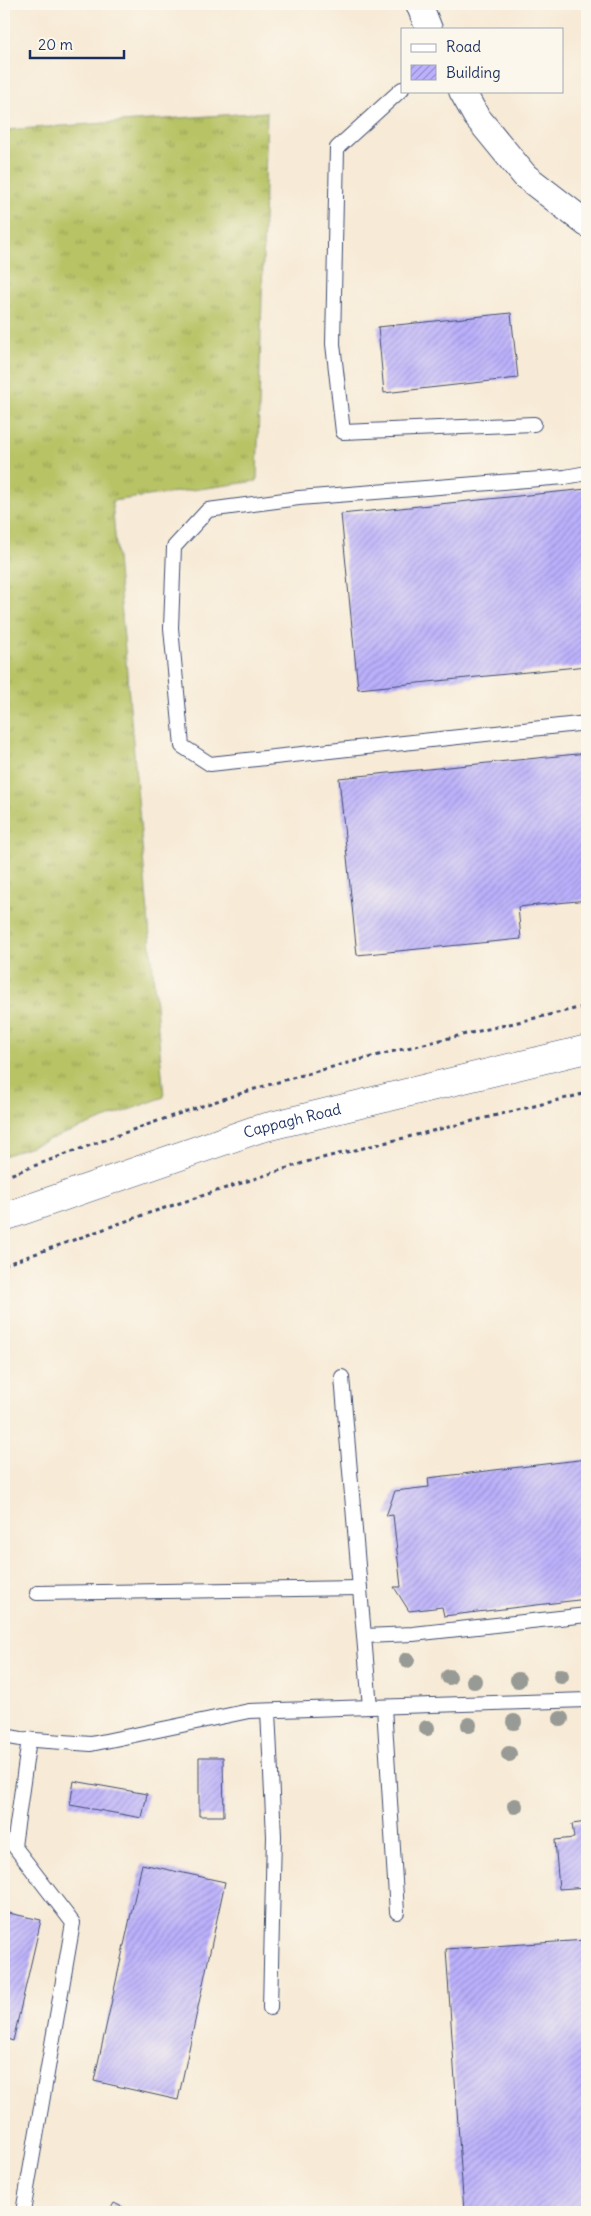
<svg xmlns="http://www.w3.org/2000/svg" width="591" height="2216" font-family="Delius,sans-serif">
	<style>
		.grass { fill: url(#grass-tufts); stroke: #6a7962 }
		.building { fill: url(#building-hatch) }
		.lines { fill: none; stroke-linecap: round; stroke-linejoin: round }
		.lane-casing { stroke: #3c4b70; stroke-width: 16 }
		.street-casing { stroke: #3c4b70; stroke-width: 28 }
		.secondary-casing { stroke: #3c4b70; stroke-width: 29 }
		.path { stroke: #3c4b70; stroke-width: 3; stroke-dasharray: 4 4; stroke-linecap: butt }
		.lane { stroke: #fff; stroke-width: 14 }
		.street { stroke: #fff; stroke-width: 26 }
		.secondary { stroke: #fff; stroke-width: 28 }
		.tree { fill: #989b95 }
		.labels { text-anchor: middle; stroke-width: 4; stroke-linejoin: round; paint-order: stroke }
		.street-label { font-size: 15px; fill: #1b2f5e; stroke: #fbf7ec }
	</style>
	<defs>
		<pattern id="grass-tufts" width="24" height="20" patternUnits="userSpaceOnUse" patternTransform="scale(1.25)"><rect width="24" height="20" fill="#b8c365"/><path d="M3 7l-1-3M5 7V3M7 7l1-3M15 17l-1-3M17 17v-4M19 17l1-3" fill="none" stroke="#959f56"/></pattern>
		<pattern id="building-hatch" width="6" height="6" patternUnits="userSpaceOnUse" patternTransform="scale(1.25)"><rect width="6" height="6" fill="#bbb0fc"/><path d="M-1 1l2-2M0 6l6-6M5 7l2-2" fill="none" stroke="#9790cf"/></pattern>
	</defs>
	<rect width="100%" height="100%" fill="#fbf7ec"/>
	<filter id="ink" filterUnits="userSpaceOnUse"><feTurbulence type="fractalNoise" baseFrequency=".02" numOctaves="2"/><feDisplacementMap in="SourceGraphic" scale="10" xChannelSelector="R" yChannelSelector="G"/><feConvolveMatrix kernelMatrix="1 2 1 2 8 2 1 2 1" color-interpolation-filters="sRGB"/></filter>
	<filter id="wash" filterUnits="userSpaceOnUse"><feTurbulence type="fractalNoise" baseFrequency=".0096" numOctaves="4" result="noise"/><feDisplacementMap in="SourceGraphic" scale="20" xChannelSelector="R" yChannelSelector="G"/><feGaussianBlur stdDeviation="1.12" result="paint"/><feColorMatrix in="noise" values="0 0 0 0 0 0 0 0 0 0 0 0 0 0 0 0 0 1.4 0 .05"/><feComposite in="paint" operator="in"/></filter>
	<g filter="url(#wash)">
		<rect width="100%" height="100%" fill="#f7ead6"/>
		<!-- grass -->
		<path class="grass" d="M 267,112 L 257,481 L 112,501 L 164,1097 L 4,1156 L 4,130 Z"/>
		<g id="blocks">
			<!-- building -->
			<g class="building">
				<path d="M 511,313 L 518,378 L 384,393 L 378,327 Z"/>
				<path d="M 587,489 L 587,666 L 358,689 L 341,514 Z"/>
				<path d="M 587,753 L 587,900 L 518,907 L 521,939 L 357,955 L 339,778 Z"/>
				<path d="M 587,1459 L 587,1599 L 444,1616 L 442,1607 L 409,1611 L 394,1587 L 401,1587 L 393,1515 L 386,1516 L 395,1491 L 429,1487 L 428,1478 Z"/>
				<path d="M 199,1757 L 223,1757 L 224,1816 L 199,1816 Z"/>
				<path d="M 74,1781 L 147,1794 L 142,1818 L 70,1805 Z"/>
				<path d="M 587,1822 L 587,1887 L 559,1889 L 555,1840 L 574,1838 L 572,1824 Z"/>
				<path d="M 142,1864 L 225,1882 L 178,2100 L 94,2081 Z"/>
				<path d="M 4,1912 L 41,1920 L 13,2041 L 4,2038 Z"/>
				<path d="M 587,1940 L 587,2212 L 464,2212 L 446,1949 Z"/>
				<path d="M 114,2203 L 132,2212 L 109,2212 Z"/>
			</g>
		</g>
	</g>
	<g filter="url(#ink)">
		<use href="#blocks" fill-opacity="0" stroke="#3c4b70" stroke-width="1"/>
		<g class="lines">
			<defs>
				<g id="lane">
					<path d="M 402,89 L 337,148 L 333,344 L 343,432 L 534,424"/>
					<path d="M 587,473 L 565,477 L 299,498 L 208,510 L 174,547 L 171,628 L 182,746 L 210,764 L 587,723"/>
					<path d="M 342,1377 L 370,1707"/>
					<path d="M 37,1593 L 360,1588"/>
					<path d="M 364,1636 L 413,1634 L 587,1615"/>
					<path d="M 384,1707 L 397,1912"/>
					<path d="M 268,1711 L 274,1836 L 270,2008"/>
					<path d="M 4,1736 L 21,1739 L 91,1744 L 249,1711 L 587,1700"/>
					<path d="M 23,2212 L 73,1923 L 14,1846 L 29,1739"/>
				</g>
				<g id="street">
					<path d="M 419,4 L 429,29"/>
					<path d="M 462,91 L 476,116 L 525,176 L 587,224"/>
				</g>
				<g id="secondary">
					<path id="s1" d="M 4,1217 L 258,1129 L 587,1049"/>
				</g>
			</defs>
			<!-- lane casing -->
			<use href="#lane" class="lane-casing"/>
			<!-- street casing -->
			<use href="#street" class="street-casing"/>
			<!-- secondary casing -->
			<use href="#secondary" class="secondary-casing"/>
			<!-- path -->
			<g class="path">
				<path d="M 4,1177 C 91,1145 178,1112 268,1085 C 373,1054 481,1031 587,1006"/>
				<path d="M 4,1265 L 143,1215 L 306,1162 L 587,1093"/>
			</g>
			<!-- lane -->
			<use href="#lane" class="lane"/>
			<!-- street -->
			<use href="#street" class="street"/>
			<!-- secondary -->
			<use href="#secondary" class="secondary"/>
		</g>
		<!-- trees -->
		<g class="tree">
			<circle cx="407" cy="1660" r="8"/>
			<circle cx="561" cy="1676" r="8"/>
			<circle cx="449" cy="1677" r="8"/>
			<circle cx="518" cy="1680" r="8"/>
			<circle cx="474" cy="1681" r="8"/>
			<circle cx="561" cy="1719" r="8"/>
			<circle cx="514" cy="1722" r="8"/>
			<circle cx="469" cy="1725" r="8"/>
			<circle cx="427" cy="1728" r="8"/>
			<circle cx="509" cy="1754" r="8"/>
			<circle cx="515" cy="1806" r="8"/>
		</g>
	</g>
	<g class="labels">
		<!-- street labels -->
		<g class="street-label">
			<text dy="5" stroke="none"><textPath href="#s1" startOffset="304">Cappagh Road</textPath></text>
		</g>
	</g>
	<!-- margin -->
	<rect width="591" height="2216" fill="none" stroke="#fbf7ec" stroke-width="20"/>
	<!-- legend -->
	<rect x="401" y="28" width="162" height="65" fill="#fbf7ec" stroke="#a1a7b3"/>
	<rect x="411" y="44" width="25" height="8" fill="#ffffff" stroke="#a1a7b3"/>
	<text x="446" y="52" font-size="15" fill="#1b2f5e">Road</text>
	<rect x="411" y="65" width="25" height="15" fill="url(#building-hatch)" stroke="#a1a7b3"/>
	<text x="446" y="78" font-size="15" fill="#1b2f5e">Building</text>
	<!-- scale -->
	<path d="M30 50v8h94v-8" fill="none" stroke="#1b2f5e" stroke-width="2.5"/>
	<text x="38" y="50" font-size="15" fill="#1b2f5e" stroke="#fbf7ec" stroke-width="4" paint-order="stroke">20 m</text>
</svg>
